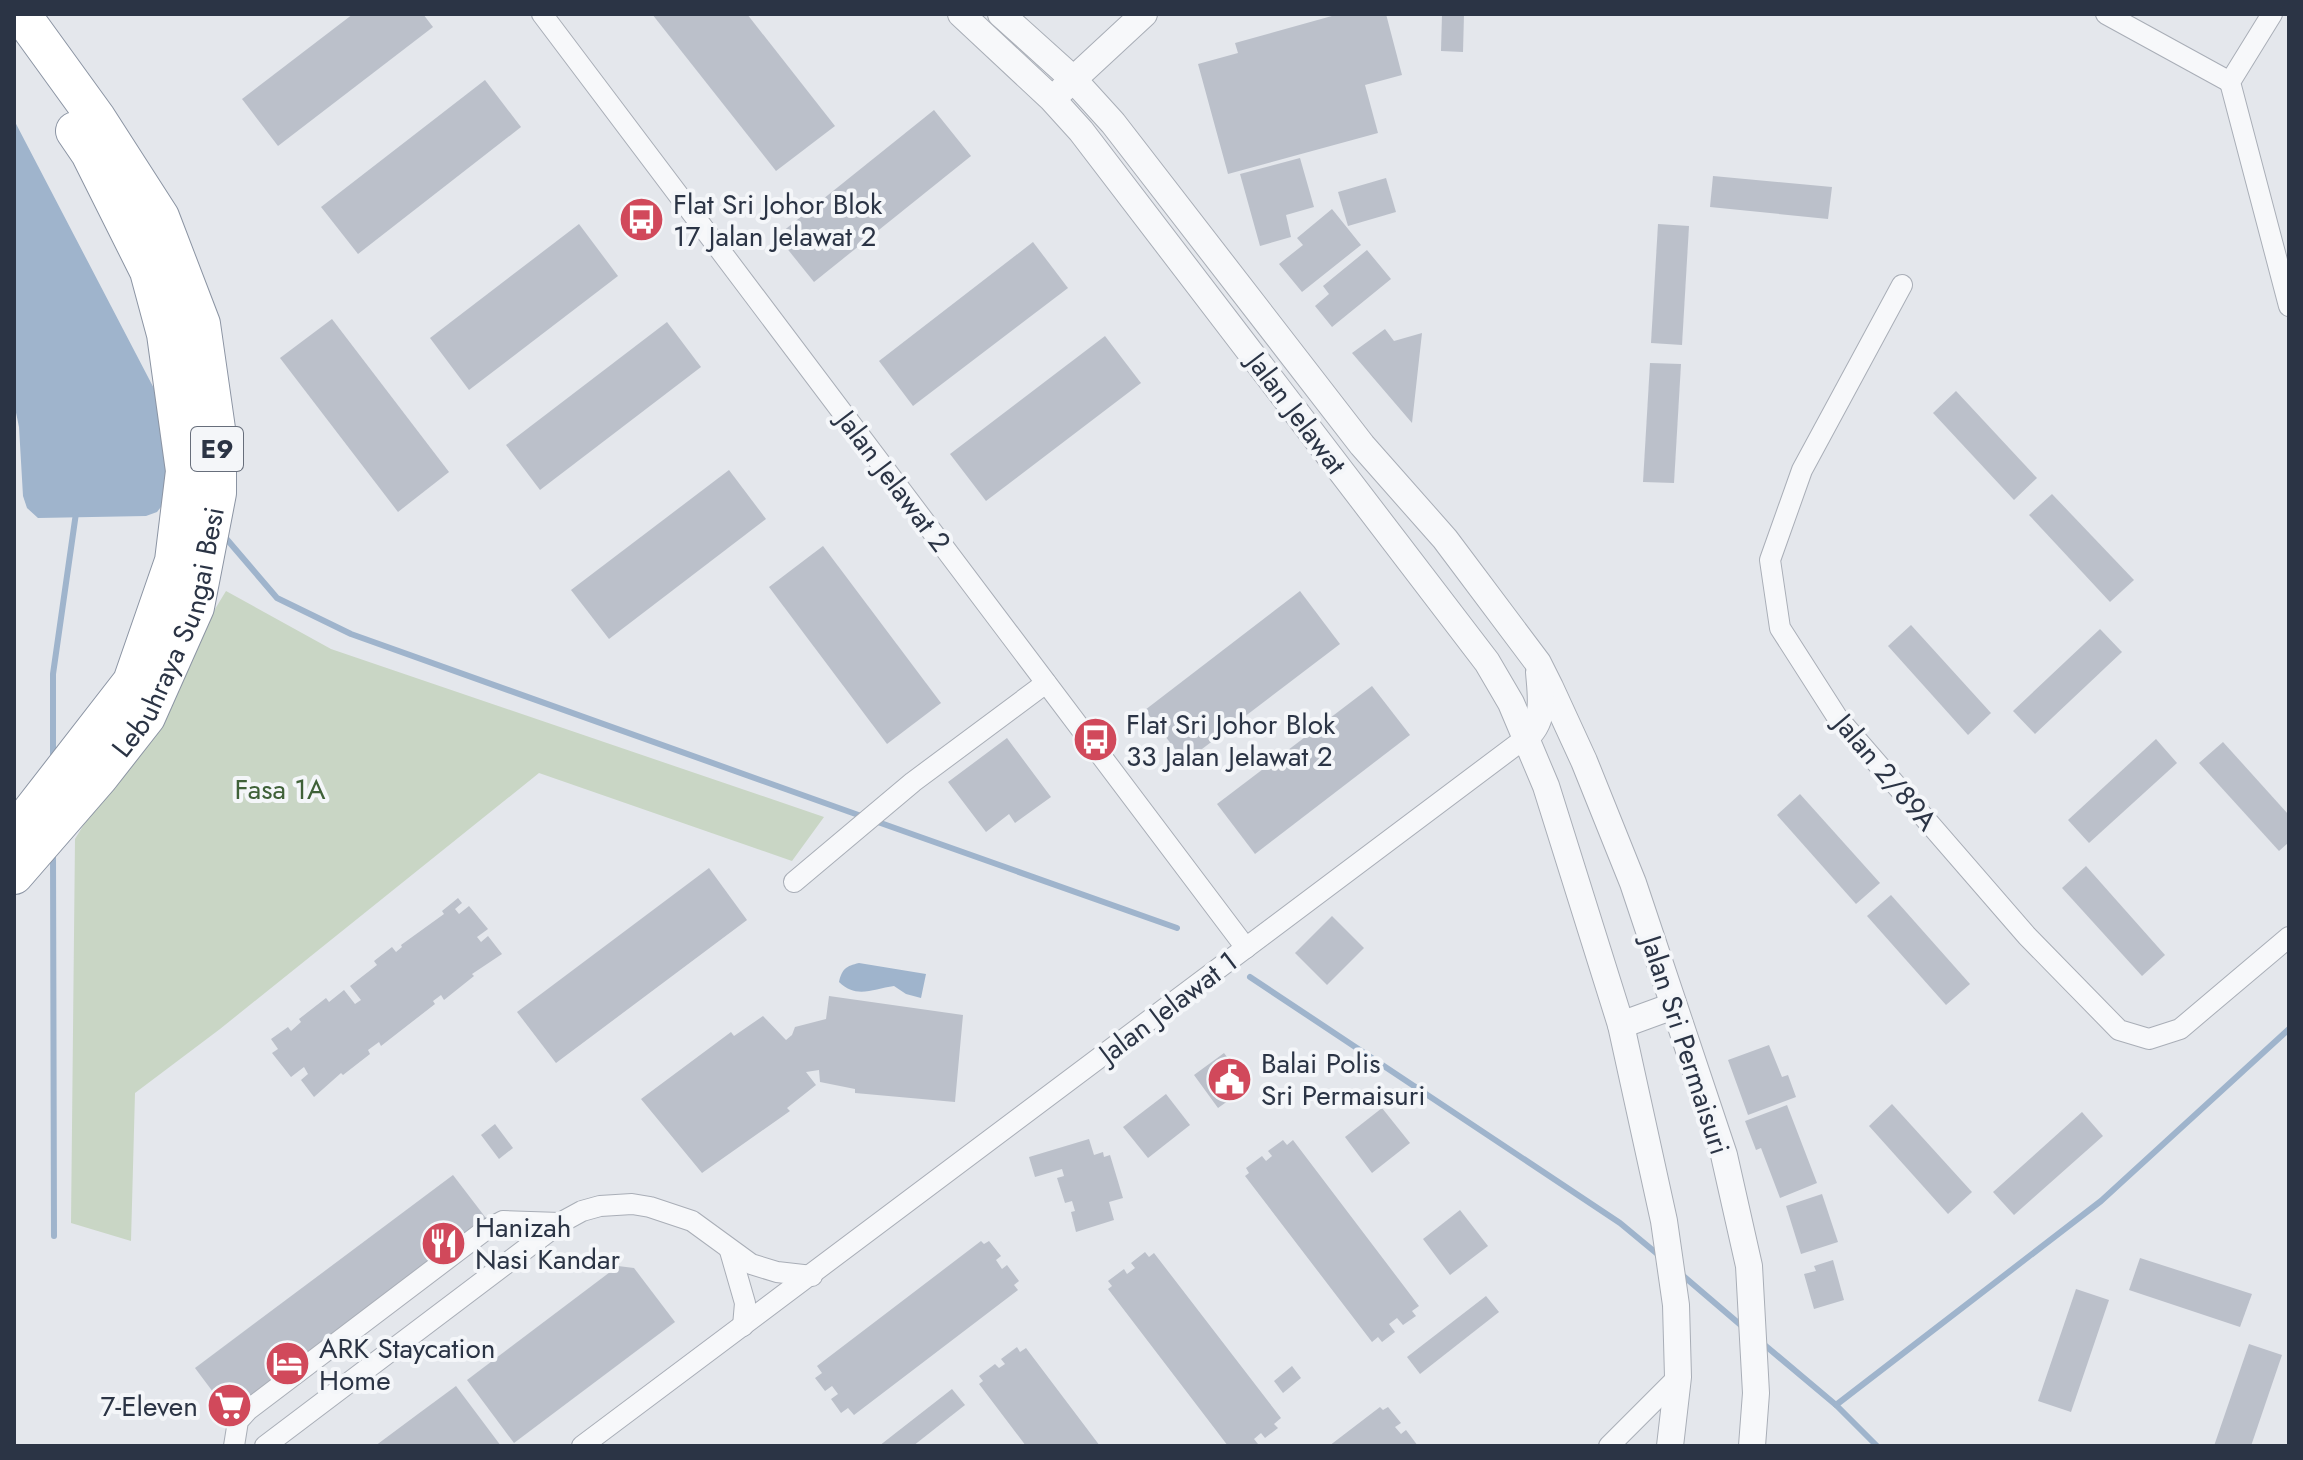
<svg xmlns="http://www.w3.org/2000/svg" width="2303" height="1460" font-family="Jost,sans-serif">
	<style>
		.green { fill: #c9d6c5 }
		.water { fill: #9fb4cc }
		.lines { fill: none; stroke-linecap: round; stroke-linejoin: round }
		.stream { stroke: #9fb4cc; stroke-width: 6 }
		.building { fill: #bbc0ca }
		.minor-casing { stroke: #a9aeb7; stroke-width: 22 }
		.tertiary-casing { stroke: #a9aeb7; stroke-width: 28 }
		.motorway-casing { stroke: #8b94a3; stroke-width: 40 }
		.minor { stroke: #f7f8fa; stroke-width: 20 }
		.tertiary { stroke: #f7f8fa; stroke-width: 26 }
		.motorway { stroke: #fff; stroke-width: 38 }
		.labels { text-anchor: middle; stroke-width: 8; stroke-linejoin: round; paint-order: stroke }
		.shield { fill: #f4f6f9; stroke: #676e7b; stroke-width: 2 }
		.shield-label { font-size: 26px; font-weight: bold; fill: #2b3445 }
		.poi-label { font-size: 28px; fill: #2b3445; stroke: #f4f6f9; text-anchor: start }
		.street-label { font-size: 28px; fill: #2b3445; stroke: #f4f6f9 }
		.park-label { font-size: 28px; fill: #3f6138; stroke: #f4f6f9 }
	</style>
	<rect width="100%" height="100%" fill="#e4e7ec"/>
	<!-- green -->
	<path class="green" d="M 226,591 L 331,649 L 824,817 L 792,861 L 539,773 L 220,1029 L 135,1093 L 131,1241 L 71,1223 L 75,839 Z"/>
	<!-- water -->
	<g class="water">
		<path d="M 14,120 L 172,423 L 164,503 L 157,512 L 146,516 L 38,518 L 27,508 L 23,496 L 19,427 L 14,403 Z"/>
		<path d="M 859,963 L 926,974 L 921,998 L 906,994 L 894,986 C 873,989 856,999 839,982 C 842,969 846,966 859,963 Z"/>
	</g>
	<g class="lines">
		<!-- stream -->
		<g class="stream">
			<path d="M 224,536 L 277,598 L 351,634 L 864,817"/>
			<path d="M 53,760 L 53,674 L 76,513"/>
			<path d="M 875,821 L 1177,928"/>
			<path d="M 53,851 L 54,1236"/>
			<path d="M 1250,977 L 1620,1223 L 1661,1257"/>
			<path d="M 1681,1274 L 1743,1327"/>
			<path d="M 1761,1342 L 1836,1405 L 1877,1446"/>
			<path d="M 1836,1405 L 2101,1201 L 2289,1029"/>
		</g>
	</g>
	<!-- building -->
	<g class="building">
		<path d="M 353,14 L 423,14 L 433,27 L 278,146 L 242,99 Z"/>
		<path d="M 652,14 L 747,14 L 835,126 L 776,171 Z"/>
		<path d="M 1339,14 L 1386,14 L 1402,75 L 1365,85 L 1378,133 L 1228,174 L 1198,64 L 1238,53 L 1235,43 Z"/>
		<path d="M 1442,14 L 1464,14 L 1463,52 L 1441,51 Z"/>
		<path d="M 485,80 L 521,127 L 358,254 L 321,207 Z"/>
		<path d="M 934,110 L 971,156 L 814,282 L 777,236 Z"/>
		<path d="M 1300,158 L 1314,207 L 1286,215 L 1291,237 L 1260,246 L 1240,174 Z"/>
		<path d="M 1713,176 L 1832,187 L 1828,219 L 1710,207 Z"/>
		<path d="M 1386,178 L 1396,212 L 1348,226 L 1338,192 Z"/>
		<path d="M 1332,209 L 1361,245 L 1302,292 L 1279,264 L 1303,245 L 1297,238 Z"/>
		<path d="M 579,224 L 618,276 L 469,390 L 430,338 Z"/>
		<path d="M 1658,224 L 1689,226 L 1682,345 L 1651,343 Z"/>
		<path d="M 1033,242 L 1068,288 L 913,406 L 879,361 Z"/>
		<path d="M 1367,250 L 1391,279 L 1332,327 L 1315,306 L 1329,294 L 1323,286 Z"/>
		<path d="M 332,319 L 449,472 L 398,512 L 280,358 Z"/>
		<path d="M 667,322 L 701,367 L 540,490 L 506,445 Z"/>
		<path d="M 1385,329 L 1394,341 L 1422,333 L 1412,423 L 1352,353 Z"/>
		<path d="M 1105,336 L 1141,383 L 986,501 L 950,454 Z"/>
		<path d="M 1650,363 L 1681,364 L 1674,483 L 1643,482 Z"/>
		<path d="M 1956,391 L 2037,478 L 2014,500 L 1933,413 Z"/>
		<path d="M 729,470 L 766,519 L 609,639 L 571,590 Z"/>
		<path d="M 2052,494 L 2134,580 L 2110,602 L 2029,515 Z"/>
		<path d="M 823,546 L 941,703 L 887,744 L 769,587 Z"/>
		<path d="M 1300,591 L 1340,644 L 1185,762 L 1145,710 Z"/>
		<path d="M 1911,625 L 1991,713 L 1968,735 L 1888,646 Z"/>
		<path d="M 2100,629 L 2122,652 L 2035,734 L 2013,711 Z"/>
		<path d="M 1372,686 L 1410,735 L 1255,854 L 1217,804 Z"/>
		<path d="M 1007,738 L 1051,797 L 1015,823 L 1009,814 L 986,832 L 948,782 Z"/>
		<path d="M 2156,739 L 2177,763 L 2089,843 L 2068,820 Z"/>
		<path d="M 2223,742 L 2289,815 L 2289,842 L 2279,851 L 2199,763 Z"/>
		<path d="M 1800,794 L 1880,883 L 1856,904 L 1777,815 Z"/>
		<path d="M 2086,866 L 2165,955 L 2142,976 L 2062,888 Z"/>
		<path d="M 709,868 L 747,920 L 556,1063 L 517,1012 Z"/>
		<path d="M 1891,895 L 1970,984 L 1946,1005 L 1867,916 Z"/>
		<path d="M 458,898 L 462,903 L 455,909 L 459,914 L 469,906 L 488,929 L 477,937 L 481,942 L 488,936 L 502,954 L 472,974 L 474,976 L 444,1000 L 441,995 L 433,1001 L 435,1004 L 381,1046 L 379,1042 L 368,1050 L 370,1054 L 343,1075 L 341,1073 L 314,1097 L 301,1080 L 308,1074 L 304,1067 L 291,1077 L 272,1053 L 278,1049 L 271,1039 L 288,1027 L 291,1031 L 301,1022 L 299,1019 L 326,998 L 329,1002 L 344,990 L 355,1004 L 361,1000 L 350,986 L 377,965 L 374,961 L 392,947 L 396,952 L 402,947 L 401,945 L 444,914 L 442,911 Z"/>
		<path d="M 1332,916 L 1364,948 L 1327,985 L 1295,953 Z"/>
		<path d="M 829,996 L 963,1015 L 955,1102 L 855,1093 L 855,1089 L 820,1082 L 819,1070 L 806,1072 L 816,1085 L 787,1108 L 790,1111 L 702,1173 L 641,1099 L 731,1032 L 734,1036 L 763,1016 L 786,1040 L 792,1035 L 795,1027 L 826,1019 Z"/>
		<path d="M 1769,1045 L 1782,1077 L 1788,1075 L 1796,1097 L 1748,1115 L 1728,1060 Z"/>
		<path d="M 1224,1053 L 1242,1077 L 1225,1089 L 1232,1098 L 1218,1108 L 1194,1075 Z"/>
		<path d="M 1166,1094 L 1190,1125 L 1148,1158 L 1123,1127 Z"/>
		<path d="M 1892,1104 L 1972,1192 L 1948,1214 L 1869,1126 Z"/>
		<path d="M 1787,1105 L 1817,1183 L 1780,1198 L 1761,1148 L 1756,1150 L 1745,1121 Z"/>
		<path d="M 1382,1108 L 1410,1143 L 1372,1173 L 1345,1137 Z"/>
		<path d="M 2082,1112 L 2103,1136 L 2014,1215 L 1993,1192 Z"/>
		<path d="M 495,1124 L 513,1148 L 499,1159 L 481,1135 Z"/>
		<path d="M 1089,1139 L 1094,1155 L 1103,1152 L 1104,1157 L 1110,1155 L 1123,1198 L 1109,1202 L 1114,1220 L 1076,1232 L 1071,1212 L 1075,1211 L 1072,1201 L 1065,1203 L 1057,1178 L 1064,1176 L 1062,1169 L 1035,1177 L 1029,1157 Z"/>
		<path d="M 1283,1140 L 1287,1145 L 1293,1140 L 1419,1306 L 1412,1311 L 1416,1316 L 1403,1325 L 1397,1318 L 1389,1324 L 1395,1332 L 1382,1342 L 1378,1337 L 1372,1342 L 1245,1176 L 1249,1173 L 1246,1168 L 1262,1156 L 1266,1161 L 1272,1156 L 1268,1151 Z"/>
		<path d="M 453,1175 L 489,1222 L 231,1416 L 195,1368 Z"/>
		<path d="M 1822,1194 L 1838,1242 L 1801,1254 L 1786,1206 Z"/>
		<path d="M 1460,1210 L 1488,1246 L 1450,1275 L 1423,1239 Z"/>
		<path d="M 981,1241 L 984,1244 L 989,1241 L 1001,1256 L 996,1260 L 1002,1269 L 1007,1265 L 1019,1281 L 1014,1285 L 1018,1290 L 854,1415 L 848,1408 L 841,1413 L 831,1399 L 838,1394 L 832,1386 L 825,1391 L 815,1378 L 822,1373 L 817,1366 Z"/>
		<path d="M 1145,1252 L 1149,1257 L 1154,1253 L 1281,1418 L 1274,1424 L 1278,1428 L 1265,1438 L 1261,1433 L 1254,1439 L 1258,1444 L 1255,1446 L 1228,1446 L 1108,1289 L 1112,1286 L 1108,1281 L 1124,1269 L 1127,1274 L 1135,1268 L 1131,1263 Z"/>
		<path d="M 2140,1258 L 2252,1294 L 2240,1327 L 2129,1290 Z"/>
		<path d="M 1833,1260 L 1844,1300 L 1814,1309 L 1804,1274 L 1816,1271 L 1814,1266 Z"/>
		<path d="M 618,1266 L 634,1268 L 675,1322 L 514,1443 L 467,1380 Z"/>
		<path d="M 2076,1289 L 2109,1300 L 2071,1412 L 2038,1401 Z"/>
		<path d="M 1486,1296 L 1499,1312 L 1420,1374 L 1407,1357 Z"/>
		<path d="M 2249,1344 L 2282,1355 L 2251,1446 L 2214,1446 Z"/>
		<path d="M 1017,1347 L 1020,1352 L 1026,1348 L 1100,1446 L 1026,1446 L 979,1384 L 983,1381 L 979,1376 L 995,1364 L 999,1368 L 1005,1364 L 1001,1359 Z"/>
		<path d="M 1292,1366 L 1301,1378 L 1283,1393 L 1274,1381 Z"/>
		<path d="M 456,1386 L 501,1446 L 375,1446 L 418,1414 Z"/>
		<path d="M 952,1389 L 965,1405 L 913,1446 L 879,1446 Z"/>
		<path d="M 1380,1407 L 1383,1410 L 1388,1407 L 1401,1423 L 1395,1427 L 1401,1434 L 1406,1430 L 1418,1446 L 1329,1446 Z"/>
	</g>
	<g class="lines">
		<defs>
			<g id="minor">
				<path d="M 542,14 L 1246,948"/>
				<path d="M 2106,14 L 2230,82"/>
				<path d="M 2272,14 L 2230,82 L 2289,306"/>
				<path d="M 1902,285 L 1802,470 L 1770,560 L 1780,628 L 1837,717 L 2027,936 L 2119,1030 L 2149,1039 L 2180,1029 L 2289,937"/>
				<path d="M 794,882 L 913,782 L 1046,683"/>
				<path d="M 730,1251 L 745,1303 L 743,1326"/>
				<path d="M 234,1446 L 238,1421 L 248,1410 L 484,1231 L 503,1221 L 560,1223"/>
				<path d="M 265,1446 L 560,1223 L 582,1211 L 600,1206 L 632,1204 L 650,1207 L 692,1221 L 751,1264 L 777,1272 L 812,1276"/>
				<path d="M 582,1446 L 1524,739"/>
				<path d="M 1609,1446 L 1678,1377"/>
			</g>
			<g id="tertiary">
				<path d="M 961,14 L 1052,99 L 1081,131 L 1487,662 L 1511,703 L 1546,786 L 1621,1025 L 1664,1221 L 1676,1305 L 1678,1377 L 1670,1446"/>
				<path d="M 1001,14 L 1073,79 L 1113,123 L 1362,445 L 1445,539 L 1538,663 L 1550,687 L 1584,761 L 1633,883 L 1724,1155 L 1749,1266 L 1756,1393 L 1752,1446"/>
				<path d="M 1062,90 L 1144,14"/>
				<path d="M 1524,739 C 1546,721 1541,698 1539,672"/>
				<path d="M 1621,1025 L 1673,1006"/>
			</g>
			<g id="motorway">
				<path d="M 14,834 L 132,682 L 174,561 L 185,471 L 166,334 L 149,271 L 90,153 L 75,131"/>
				<path id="s1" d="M 14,875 L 99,777 L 146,717 L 195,607 L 217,493 L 217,436 L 201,324 L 160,217 L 97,119 L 21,14"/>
			</g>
		</defs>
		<!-- minor casing -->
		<use href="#minor" class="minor-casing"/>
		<!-- tertiary casing -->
		<use href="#tertiary" class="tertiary-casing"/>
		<!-- motorway casing -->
		<use href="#motorway" class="motorway-casing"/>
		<!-- minor -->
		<use href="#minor" class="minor"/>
		<!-- tertiary -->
		<use href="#tertiary" class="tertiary"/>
		<!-- motorway -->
		<use href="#motorway" class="motorway"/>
	</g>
	<!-- icons -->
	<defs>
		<symbol id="bus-disc" viewBox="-11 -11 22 22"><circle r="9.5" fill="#d1495b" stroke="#f4f6f9"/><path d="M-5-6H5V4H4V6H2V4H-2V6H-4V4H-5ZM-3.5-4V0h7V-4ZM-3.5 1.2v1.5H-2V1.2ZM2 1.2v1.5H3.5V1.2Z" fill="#fff"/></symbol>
		<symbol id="civic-disc" viewBox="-11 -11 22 22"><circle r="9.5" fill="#d1495b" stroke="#f4f6f9"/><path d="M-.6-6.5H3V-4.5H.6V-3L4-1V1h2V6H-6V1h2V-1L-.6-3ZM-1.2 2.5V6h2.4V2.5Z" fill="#fff"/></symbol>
		<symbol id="restaurant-disc" viewBox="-11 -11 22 22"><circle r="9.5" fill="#d1495b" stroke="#f4f6f9"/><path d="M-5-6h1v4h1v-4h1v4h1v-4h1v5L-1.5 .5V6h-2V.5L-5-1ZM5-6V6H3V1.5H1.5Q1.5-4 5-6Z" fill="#fff"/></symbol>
		<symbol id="hotel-disc" viewBox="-11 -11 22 22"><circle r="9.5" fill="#d1495b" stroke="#f4f6f9"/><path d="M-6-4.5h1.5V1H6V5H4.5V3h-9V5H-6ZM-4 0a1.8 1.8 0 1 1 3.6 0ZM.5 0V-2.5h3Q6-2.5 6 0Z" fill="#fff"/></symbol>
		<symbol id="supermarket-disc" viewBox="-11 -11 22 22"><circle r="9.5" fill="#d1495b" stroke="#f4f6f9"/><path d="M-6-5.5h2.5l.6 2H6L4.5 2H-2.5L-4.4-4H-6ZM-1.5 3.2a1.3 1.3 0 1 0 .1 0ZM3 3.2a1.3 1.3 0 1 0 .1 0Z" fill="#fff"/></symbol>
	</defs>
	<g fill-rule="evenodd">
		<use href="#bus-disc" x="616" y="194" width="51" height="51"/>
		<use href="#bus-disc" x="1070" y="714" width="51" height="51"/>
		<use href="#civic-disc" x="1204" y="1054" width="51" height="51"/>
		<use href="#restaurant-disc" x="418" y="1218" width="51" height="51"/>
		<use href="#hotel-disc" x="262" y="1338" width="51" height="51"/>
		<use href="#supermarket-disc" x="204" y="1380" width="51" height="51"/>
	</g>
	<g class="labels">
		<!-- shield labels -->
		<rect class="shield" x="191" y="427" width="52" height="44" rx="6"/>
		<g class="shield-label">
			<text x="217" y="458">E9</text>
		</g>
		<!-- poi labels -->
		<g class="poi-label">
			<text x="673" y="214">Flat Sri Johor Blok<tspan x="673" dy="32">17 Jalan Jelawat 2</tspan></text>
			<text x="1126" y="734">Flat Sri Johor Blok<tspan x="1126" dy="32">33 Jalan Jelawat 2</tspan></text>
			<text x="1261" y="1073">Balai Polis<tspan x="1261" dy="32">Sri Permaisuri</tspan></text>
			<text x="475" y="1237">Hanizah<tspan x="475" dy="32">Nasi Kandar</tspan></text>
			<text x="319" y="1358">ARK Staycation<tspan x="319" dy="32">Home</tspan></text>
			<text x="198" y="1416" text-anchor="end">7-Eleven</text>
		</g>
		<!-- street labels -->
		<g class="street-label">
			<text transform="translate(1297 413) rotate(53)" y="10">Jalan Jelawat</text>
			<text transform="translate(894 481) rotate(53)" y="10">Jalan Jelawat 2</text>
			<text dy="10" stroke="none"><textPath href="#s1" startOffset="294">Lebuhraya Sungai Besi</textPath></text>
			<text transform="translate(1886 772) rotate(50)" y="10">Jalan 2/89A</text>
			<text transform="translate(1168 1007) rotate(-37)" y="10">Jalan Jelawat 1</text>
			<text transform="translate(1686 1045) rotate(72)" y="10">Jalan Sri Permaisuri</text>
		</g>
		<!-- park labels -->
		<g class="park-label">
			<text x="280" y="799">Fasa 1A</text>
		</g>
	</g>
	<!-- border -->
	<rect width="2303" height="1460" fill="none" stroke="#2b3445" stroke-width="32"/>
</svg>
